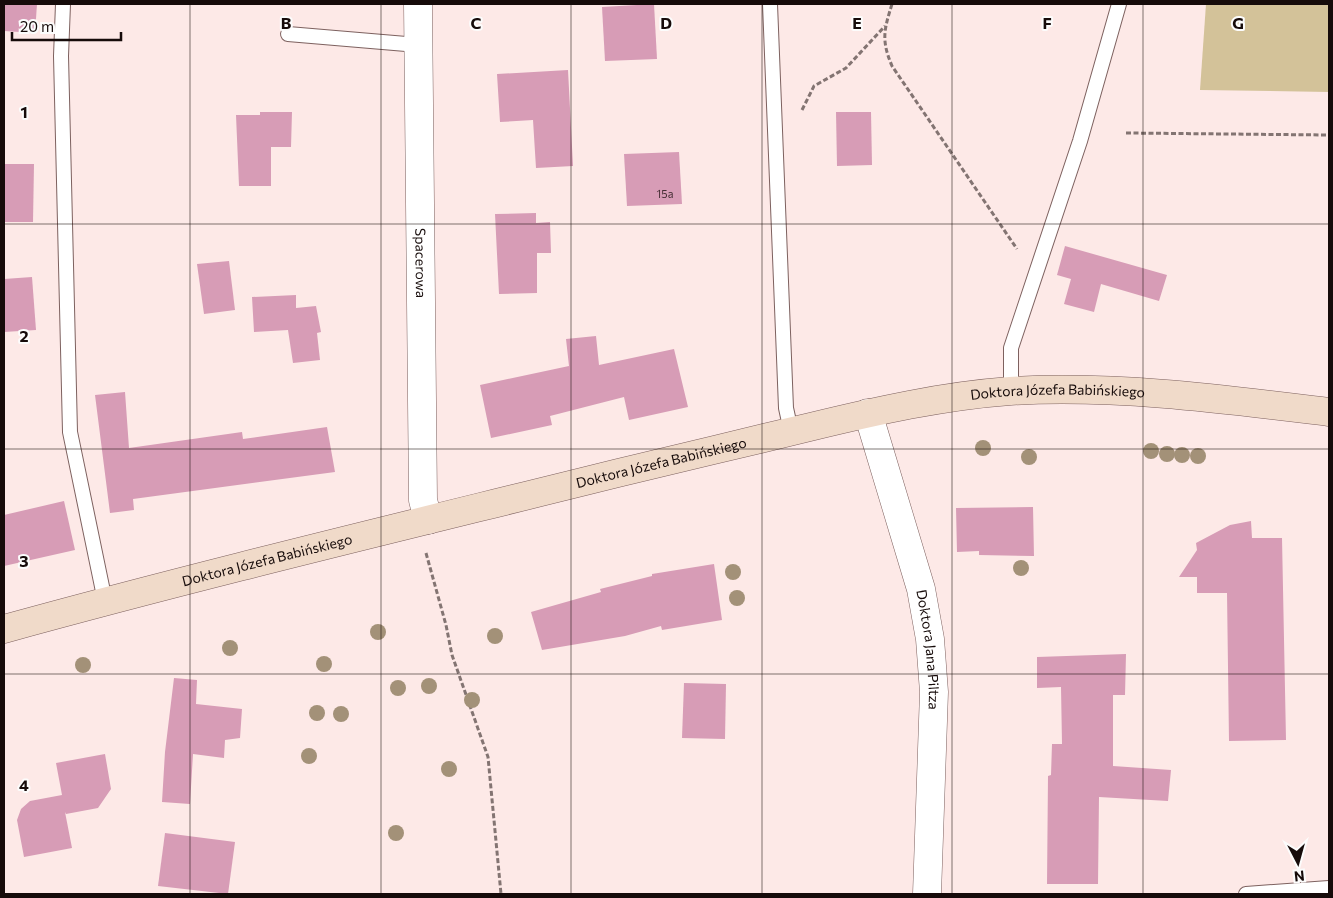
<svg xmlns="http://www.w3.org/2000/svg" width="1333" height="898" font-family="Commissioner,sans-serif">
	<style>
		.green { fill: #d3c299 }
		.building { fill: #d79cb6 }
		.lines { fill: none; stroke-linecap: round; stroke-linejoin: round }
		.lane-casing { stroke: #7d615f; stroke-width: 16 }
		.street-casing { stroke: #7d615f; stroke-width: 29 }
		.secondary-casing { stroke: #7d615f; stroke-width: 29 }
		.path { stroke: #837472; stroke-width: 3; stroke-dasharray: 5 2.5; stroke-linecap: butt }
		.lane { stroke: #fff; stroke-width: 14 }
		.street { stroke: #fff; stroke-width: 28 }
		.secondary { stroke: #f0dac9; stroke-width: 28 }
		.tree { fill: #a39178 }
		.grid { fill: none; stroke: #160b0a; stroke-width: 1; stroke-opacity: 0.55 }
		.labels { text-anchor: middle; stroke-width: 4; stroke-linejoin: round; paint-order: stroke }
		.number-label { font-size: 11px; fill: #462f35 }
		.street-label { font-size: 14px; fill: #160b0a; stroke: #fcfcfc }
		.grid-label { font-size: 16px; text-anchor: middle; font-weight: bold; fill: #160b0a; stroke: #fcfcfc; stroke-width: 4; stroke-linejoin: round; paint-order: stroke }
	</style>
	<rect width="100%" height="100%" fill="#fde9e7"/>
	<!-- green -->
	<path class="green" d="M 1206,4 L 1329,4 L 1329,92 L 1200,90 Z"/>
	<!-- building -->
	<g class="building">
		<path d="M 4,4 L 37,4 L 35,33 L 4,31 Z"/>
		<path d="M 654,4 L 657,59 L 605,61 L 602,7 Z"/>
		<path d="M 568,70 L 573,166 L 536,168 L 533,120 L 500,122 L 497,74 Z"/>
		<path d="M 260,112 L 292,112 L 291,147 L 271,147 L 271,186 L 239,186 L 236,115 L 260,115 Z"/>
		<path d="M 836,112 L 871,112 L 872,165 L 837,166 Z"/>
		<path d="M 679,152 L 682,204 L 627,206 L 624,154 Z"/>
		<path d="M 4,164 L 34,164 L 33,222 L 4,222 Z"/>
		<path d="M 536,213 L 536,223 L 550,222 L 551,253 L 537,253 L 537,293 L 499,294 L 495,214 Z"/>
		<path d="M 1065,246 L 1167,275 L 1159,301 L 1101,284 L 1094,312 L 1064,304 L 1071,279 L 1057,275 Z"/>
		<path d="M 229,261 L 235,310 L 204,314 L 197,264 Z"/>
		<path d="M 32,277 L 36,330 L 4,332 L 4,279 Z"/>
		<path d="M 296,295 L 296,308 L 316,306 L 321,332 L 317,333 L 320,360 L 293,363 L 288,330 L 254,332 L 252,297 Z"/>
		<path d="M 596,336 L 599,365 L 674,349 L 688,407 L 629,420 L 624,397 L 550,416 L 552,425 L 491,438 L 480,385 L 569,366 L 566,339 Z"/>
		<path d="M 125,392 L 129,448 L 242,432 L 243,439 L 327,427 L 335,472 L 133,499 L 134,510 L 110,513 L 95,395 Z"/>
		<path d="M 64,501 L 75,550 L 4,566 L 4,515 Z"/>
		<path d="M 1033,507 L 1034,556 L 979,555 L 979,551 L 957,552 L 956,508 Z"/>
		<path d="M 1251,521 L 1252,538 L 1282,538 L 1286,740 L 1229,741 L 1227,593 L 1197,593 L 1197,577 L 1179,577 L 1197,550 L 1196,543 L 1230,525 Z"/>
		<path d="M 714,564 L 722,620 L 662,630 L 661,626 L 625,636 L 542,650 L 531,612 L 601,592 L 600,589 L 652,576 L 652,574 Z"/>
		<path d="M 1126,654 L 1125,695 L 1113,695 L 1113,766 L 1171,770 L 1168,801 L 1099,797 L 1098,884 L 1047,884 L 1048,776 L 1051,775 L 1052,744 L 1062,744 L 1061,687 L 1037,688 L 1037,657 Z"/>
		<path d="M 174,678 L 197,680 L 196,704 L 242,709 L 240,738 L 225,740 L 224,758 L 193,754 L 190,804 L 162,802 L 165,752 Z"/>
		<path d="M 684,683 L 726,684 L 725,739 L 682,738 Z"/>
		<path d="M 105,754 L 111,789 L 98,808 L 66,814 L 65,812 L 72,848 L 24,857 L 17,820 L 21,809 L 30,801 L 62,795 L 56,763 Z"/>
		<path d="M 165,833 L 235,842 L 228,894 L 158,886 Z"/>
	</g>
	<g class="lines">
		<defs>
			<g id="lane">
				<path d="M 63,4 L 61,56 L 70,432 L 105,601"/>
				<path d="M 770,4 L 786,408 L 791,431"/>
				<path d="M 288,34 L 418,45"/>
				<path d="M 1011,391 L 1011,348 L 1080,141 L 1119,4"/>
				<path d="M 1246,894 L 1329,888"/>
			</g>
			<g id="street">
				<path id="s1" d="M 418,4 L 423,500 L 428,520"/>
				<path id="s2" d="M 868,413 L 921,589 L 930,639 L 934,692 L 927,894"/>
			</g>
			<g id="secondary">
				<path id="s3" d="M 4,629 C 207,573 413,524 618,473 C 682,458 746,442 810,427 C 876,411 942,396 1010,391 C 1117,385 1223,399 1329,412"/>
			</g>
		</defs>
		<!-- lane casing -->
		<use href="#lane" class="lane-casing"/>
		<!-- street casing -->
		<use href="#street" class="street-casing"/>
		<!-- secondary casing -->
		<use href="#secondary" class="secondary-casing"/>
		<!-- path -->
		<g class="path">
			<path d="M 892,4 C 884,30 881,40 892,66 L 1017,249"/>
			<path d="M 802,110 L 814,86 L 846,68 L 885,26"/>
			<path d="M 1126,133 L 1329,135"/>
			<path d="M 426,553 L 446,625 L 452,655 L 488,757 L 501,894"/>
		</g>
		<!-- lane -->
		<use href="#lane" class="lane"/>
		<!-- street -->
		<use href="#street" class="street"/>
		<!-- secondary -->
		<use href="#secondary" class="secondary"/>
	</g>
	<!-- trees -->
	<g class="tree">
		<circle cx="983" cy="448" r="8"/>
		<circle cx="1151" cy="451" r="8"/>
		<circle cx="1167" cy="454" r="8"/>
		<circle cx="1182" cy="455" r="8"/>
		<circle cx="1198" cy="456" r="8"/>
		<circle cx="1029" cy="457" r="8"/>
		<circle cx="1021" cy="568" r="8"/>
		<circle cx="733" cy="572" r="8"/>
		<circle cx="737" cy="598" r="8"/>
		<circle cx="378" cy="632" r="8"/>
		<circle cx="495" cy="636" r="8"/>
		<circle cx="230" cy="648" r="8"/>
		<circle cx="324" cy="664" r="8"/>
		<circle cx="83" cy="665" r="8"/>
		<circle cx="429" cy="686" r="8"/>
		<circle cx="398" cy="688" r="8"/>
		<circle cx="472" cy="700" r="8"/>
		<circle cx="317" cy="713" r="8"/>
		<circle cx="341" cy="714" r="8"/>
		<circle cx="309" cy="756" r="8"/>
		<circle cx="449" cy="769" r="8"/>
		<circle cx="396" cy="833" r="8"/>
	</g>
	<!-- grid -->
	<path class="grid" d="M 190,4 L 190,894M 381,4 L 381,894M 571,4 L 571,894M 762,4 L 762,894M 952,4 L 952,894M 1143,4 L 1143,894M 4,224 L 1329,224M 4,449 L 1329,449M 4,674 L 1329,674"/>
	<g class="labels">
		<!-- number labels -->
		<g class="number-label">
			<text x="665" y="198">15a</text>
		</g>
		<!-- street labels -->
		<g class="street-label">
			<text dy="5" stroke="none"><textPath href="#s1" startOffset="259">Spacerowa</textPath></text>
			<text dy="5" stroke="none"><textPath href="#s3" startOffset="1082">Doktora Józefa Babińskiego</textPath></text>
			<text dy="5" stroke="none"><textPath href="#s3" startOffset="678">Doktora Józefa Babińskiego</textPath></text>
			<text dy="5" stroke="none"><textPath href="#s3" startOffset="272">Doktora Józefa Babińskiego</textPath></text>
			<text dy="5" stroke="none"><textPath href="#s2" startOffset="245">Doktora Jana Piltza</textPath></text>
		</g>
	</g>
	<g class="grid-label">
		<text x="286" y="29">B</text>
		<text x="476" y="29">C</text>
		<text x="666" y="29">D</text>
		<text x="857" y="29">E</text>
		<text x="1047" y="29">F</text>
		<text x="1238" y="29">G</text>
		<text x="24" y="118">1</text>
		<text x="24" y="342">2</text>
		<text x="24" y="567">3</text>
		<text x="24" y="791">4</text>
	</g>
	<!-- border -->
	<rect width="1333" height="898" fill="none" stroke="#160b0a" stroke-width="10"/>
	<!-- north arrow -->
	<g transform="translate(1298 863) rotate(174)" stroke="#fcfcfc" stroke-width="4" paint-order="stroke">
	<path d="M0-4L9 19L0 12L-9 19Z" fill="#160b0a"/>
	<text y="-8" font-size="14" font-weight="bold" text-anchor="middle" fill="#160b0a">N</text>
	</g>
	<!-- scale -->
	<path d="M12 32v8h109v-8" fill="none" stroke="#160b0a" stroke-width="2.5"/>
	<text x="20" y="32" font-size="15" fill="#160b0a" stroke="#fcfcfc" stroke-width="4" paint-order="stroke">20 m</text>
</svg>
